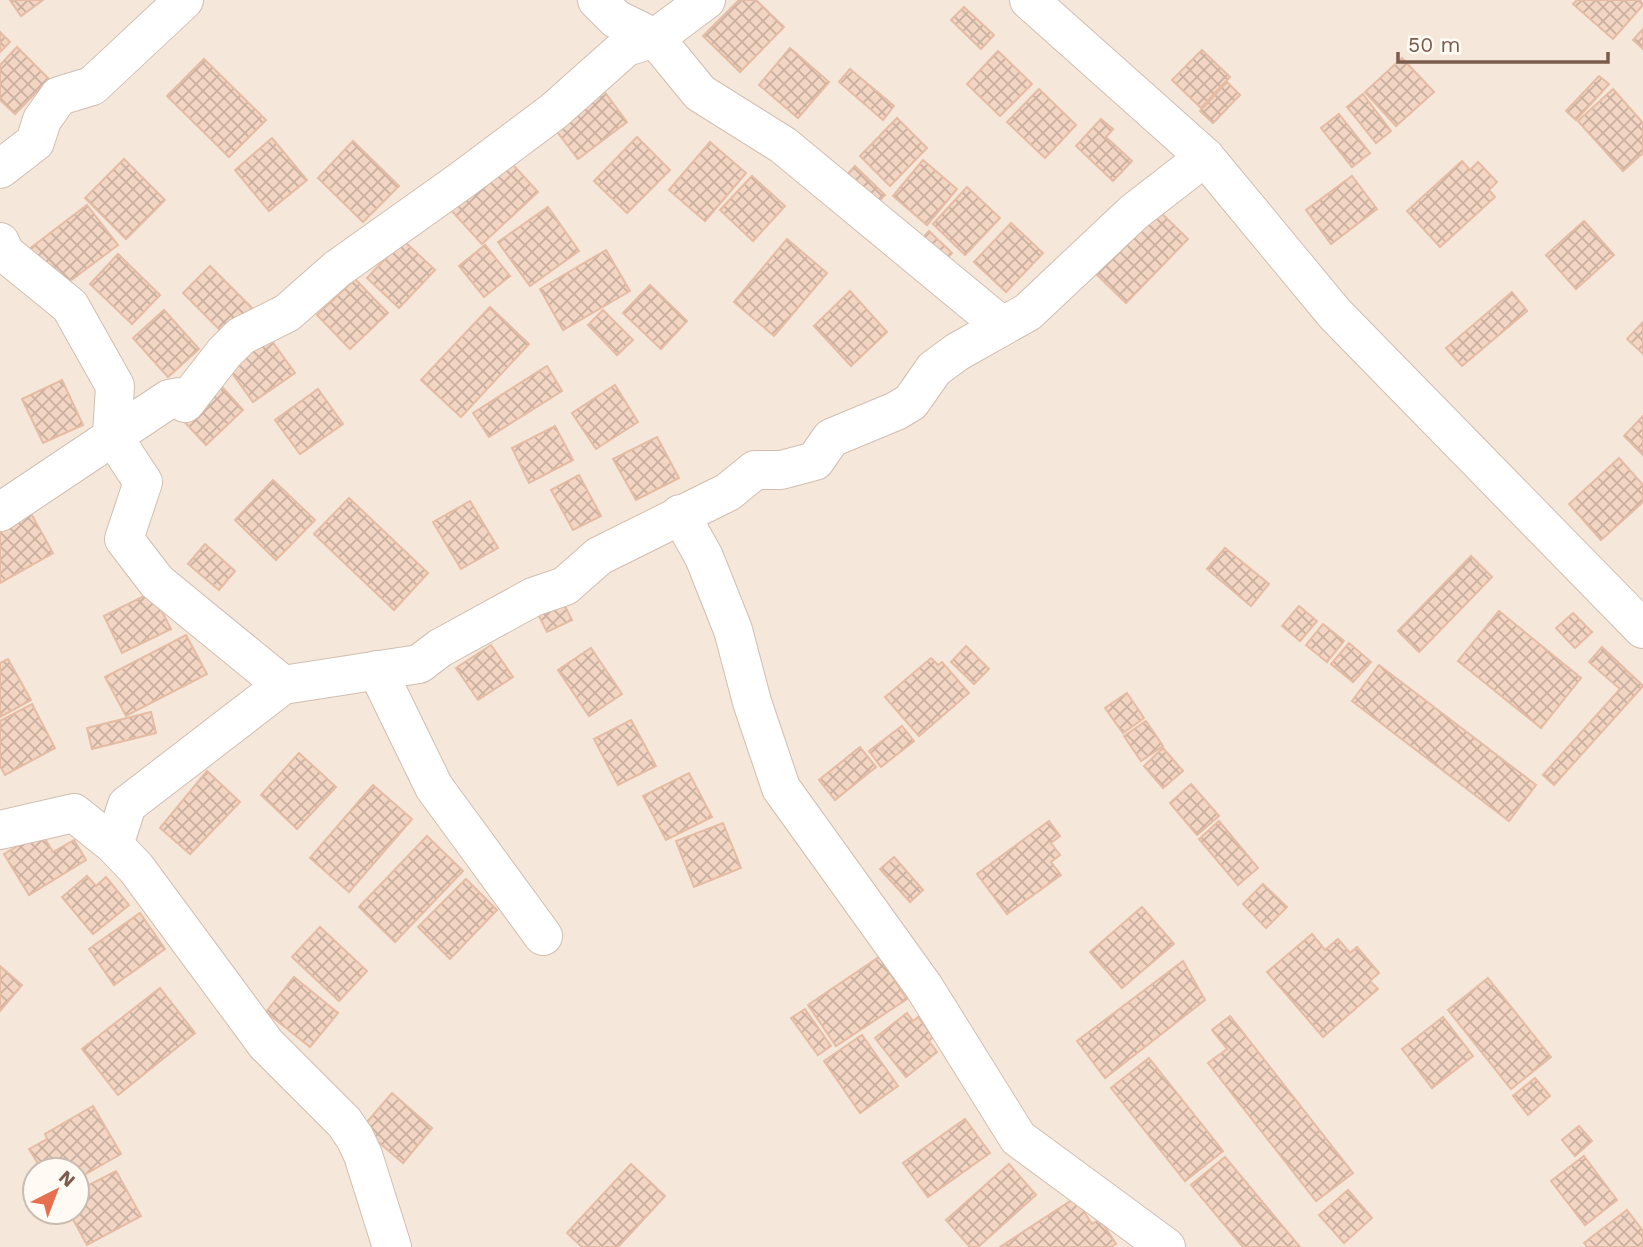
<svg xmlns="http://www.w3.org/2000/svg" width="1643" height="1247" font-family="'Work Sans',sans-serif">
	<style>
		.residential { fill: #f5e8da; fill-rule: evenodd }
		.building { fill: url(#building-cross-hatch); stroke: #e6bba3; stroke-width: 2 }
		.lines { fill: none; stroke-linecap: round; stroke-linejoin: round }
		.minor-casing { stroke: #d1beb0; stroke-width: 40 }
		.minor { stroke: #fff; stroke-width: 38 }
	</style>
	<defs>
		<pattern id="building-cross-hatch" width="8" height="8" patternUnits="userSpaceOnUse" patternTransform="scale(1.75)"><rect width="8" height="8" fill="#f3d5c3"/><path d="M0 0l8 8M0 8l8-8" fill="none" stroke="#cab0a1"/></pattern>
	</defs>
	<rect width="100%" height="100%" fill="#fdf6ec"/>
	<!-- residential -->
	<path class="residential" d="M 0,0 L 1643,0 L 1643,1247 L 0,1247 ZM 35,1170 L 77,1170 L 77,1212 L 35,1212 Z"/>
	<!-- building -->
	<g class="building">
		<path d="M 10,0 L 43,0 L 21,16 Z"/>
		<path d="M 739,0 L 756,0 L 784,27 L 740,72 L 703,36 Z"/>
		<path d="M 1577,0 L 1640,0 L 1643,5 L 1613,39 L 1573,4 Z"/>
		<path d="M 964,7 L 994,35 L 981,49 L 951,20 Z"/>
		<path d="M 1643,29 L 1643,49 L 1633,40 Z"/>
		<path d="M 0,32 L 10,42 L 0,52 Z"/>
		<path d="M 17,47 L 49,79 L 15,114 L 0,100 L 0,65 Z"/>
		<path d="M 790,48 L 829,82 L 798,118 L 759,85 Z"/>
		<path d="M 1202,50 L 1230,77 L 1201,108 L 1172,80 Z"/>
		<path d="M 998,51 L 1032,84 L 1000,116 L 967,84 Z"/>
		<path d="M 1402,58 L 1434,92 L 1396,126 L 1365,92 Z"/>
		<path d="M 204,59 L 266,120 L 229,157 L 167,96 Z"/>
		<path d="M 850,69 L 894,106 L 883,120 L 839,82 Z"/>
		<path d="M 1599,76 L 1609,84 L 1576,120 L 1566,111 Z"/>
		<path d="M 1227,82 L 1240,95 L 1213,123 L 1200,111 Z"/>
		<path d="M 601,87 L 627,122 L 578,159 L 551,124 Z"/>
		<path d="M 1039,89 L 1076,125 L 1045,158 L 1007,122 Z"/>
		<path d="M 1613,89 L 1643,123 L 1643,153 L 1623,171 L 1578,121 Z"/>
		<path d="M 1363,94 L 1391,131 L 1376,143 L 1347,107 Z"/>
		<path d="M 1339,114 L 1370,153 L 1352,167 L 1321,128 Z"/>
		<path d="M 897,118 L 927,148 L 890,186 L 860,156 Z"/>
		<path d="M 1101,119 L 1113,129 L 1106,137 L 1132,161 L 1113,181 L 1076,146 Z"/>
		<path d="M 637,137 L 670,170 L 627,213 L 594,181 Z"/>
		<path d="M 272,138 L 307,180 L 269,211 L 235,170 Z"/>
		<path d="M 353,141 L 399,186 L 363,222 L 318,178 Z"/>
		<path d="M 710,142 L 746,173 L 705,221 L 669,190 Z"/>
		<path d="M 505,156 L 538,192 L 482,244 L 449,208 Z"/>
		<path d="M 124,159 L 165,200 L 126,239 L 85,198 Z"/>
		<path d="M 923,160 L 957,189 L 927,225 L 893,196 Z"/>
		<path d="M 1462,161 L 1470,170 L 1478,162 L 1497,182 L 1489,190 L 1495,197 L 1440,247 L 1407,211 Z"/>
		<path d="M 855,166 L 885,195 L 869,212 L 839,183 Z"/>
		<path d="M 752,176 L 785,206 L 753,241 L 720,210 Z"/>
		<path d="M 1352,176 L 1377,209 L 1331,244 L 1306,210 Z"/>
		<path d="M 967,187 L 1000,218 L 965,255 L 933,224 Z"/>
		<path d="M 87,205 L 118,245 L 66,284 L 53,266 L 46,272 L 28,250 Z"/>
		<path d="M 548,207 L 579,251 L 530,286 L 498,242 Z"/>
		<path d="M 1156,208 L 1188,239 L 1126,303 L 1094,272 Z"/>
		<path d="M 1584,221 L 1614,255 L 1576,289 L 1546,255 Z"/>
		<path d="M 1011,223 L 1043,253 L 1006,292 L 974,262 Z"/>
		<path d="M 929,231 L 952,253 L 941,265 L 918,243 Z"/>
		<path d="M 787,239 L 827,273 L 774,336 L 734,302 Z"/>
		<path d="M 403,240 L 435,270 L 399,308 L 367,278 Z"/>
		<path d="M 485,245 L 510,276 L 484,297 L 459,266 Z"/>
		<path d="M 606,250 L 630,291 L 563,330 L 540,289 Z"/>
		<path d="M 118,254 L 160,295 L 132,324 L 90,284 Z"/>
		<path d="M 210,266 L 252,308 L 225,335 L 183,293 Z"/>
		<path d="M 355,279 L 388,313 L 350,349 L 317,315 Z"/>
		<path d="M 650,285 L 687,321 L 661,349 L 623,313 Z"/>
		<path d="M 850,291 L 887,332 L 851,366 L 814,326 Z"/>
		<path d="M 1512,292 L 1527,311 L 1462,366 L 1446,348 Z"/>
		<path d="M 490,307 L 529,344 L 461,417 L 421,380 Z"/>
		<path d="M 164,310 L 199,349 L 168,377 L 133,338 Z"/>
		<path d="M 603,310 L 633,340 L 617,355 L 588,325 Z"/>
		<path d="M 1643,322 L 1643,354 L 1627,339 Z"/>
		<path d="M 269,337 L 295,373 L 253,402 L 227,366 Z"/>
		<path d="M 547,366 L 562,391 L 489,437 L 473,413 Z"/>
		<path d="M 215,379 L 243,410 L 206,445 L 177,414 Z"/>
		<path d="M 62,380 L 83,425 L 43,443 L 22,399 Z"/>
		<path d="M 615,385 L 638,422 L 596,449 L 572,413 Z"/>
		<path d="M 318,389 L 343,424 L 300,454 L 275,420 Z"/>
		<path d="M 1643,416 L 1643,455 L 1624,436 Z"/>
		<path d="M 555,426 L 573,460 L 529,483 L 512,448 Z"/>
		<path d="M 657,437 L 679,478 L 636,500 L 613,459 Z"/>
		<path d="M 1619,458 L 1643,485 L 1643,502 L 1601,540 L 1569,504 Z"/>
		<path d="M 579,475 L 601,516 L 573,530 L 551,490 Z"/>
		<path d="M 273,480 L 315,520 L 276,560 L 235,520 Z"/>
		<path d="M 349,498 L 428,573 L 394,610 L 314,534 Z"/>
		<path d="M 470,501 L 498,548 L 461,569 L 433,522 Z"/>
		<path d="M 29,510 L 53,553 L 0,583 L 0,526 Z"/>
		<path d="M 205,544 L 235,571 L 219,590 L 188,564 Z"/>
		<path d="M 1225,548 L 1269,584 L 1251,606 L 1207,569 Z"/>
		<path d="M 1471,556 L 1492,577 L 1419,652 L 1398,631 Z"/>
		<path d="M 152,592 L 171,629 L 122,653 L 104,616 Z"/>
		<path d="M 563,602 L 572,620 L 547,632 L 538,614 Z"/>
		<path d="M 1299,606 L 1317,621 L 1300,641 L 1282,626 Z"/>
		<path d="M 1499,611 L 1581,678 L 1541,728 L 1458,661 Z"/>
		<path d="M 1573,613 L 1592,632 L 1575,648 L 1556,628 Z"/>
		<path d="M 1323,624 L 1344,641 L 1327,662 L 1306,645 Z"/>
		<path d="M 186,635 L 207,674 L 126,716 L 105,677 Z"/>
		<path d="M 1349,643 L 1371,662 L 1353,682 L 1331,664 Z"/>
		<path d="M 491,645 L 513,677 L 478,700 L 456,668 Z"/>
		<path d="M 966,646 L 989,669 L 974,684 L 951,662 Z"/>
		<path d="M 1602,647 L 1643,686 L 1554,785 L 1543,775 L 1620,689 L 1589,662 Z"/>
		<path d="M 591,648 L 622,694 L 589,716 L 558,670 Z"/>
		<path d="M 931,658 L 938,665 L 942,662 L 969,693 L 919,736 L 885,697 Z"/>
		<path d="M 8,659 L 31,700 L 0,717 L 0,663 Z"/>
		<path d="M 1379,665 L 1536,785 L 1509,821 L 1352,701 Z"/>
		<path d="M 1127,693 L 1144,718 L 1123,733 L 1105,708 Z"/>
		<path d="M 32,704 L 55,748 L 5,775 L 0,766 L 0,721 Z"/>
		<path d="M 151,712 L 156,733 L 92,749 L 87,728 Z"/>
		<path d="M 631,720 L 656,766 L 618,785 L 594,739 Z"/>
		<path d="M 1146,721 L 1163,746 L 1141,761 L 1124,736 Z"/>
		<path d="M 902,726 L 914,741 L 881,767 L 869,751 Z"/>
		<path d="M 860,747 L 876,767 L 835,800 L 819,780 Z"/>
		<path d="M 1163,748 L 1183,771 L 1163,788 L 1144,766 Z"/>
		<path d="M 299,753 L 336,787 L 297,829 L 261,795 Z"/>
		<path d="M 207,771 L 240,802 L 190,854 L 160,828 Z"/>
		<path d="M 689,773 L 712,817 L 666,840 L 643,796 Z"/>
		<path d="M 1191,784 L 1219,816 L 1197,835 L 1170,803 Z"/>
		<path d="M 373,785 L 412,819 L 349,892 L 310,858 Z"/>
		<path d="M 1049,821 L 1060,836 L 1051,843 L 1060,855 L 1051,862 L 1061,875 L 1007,914 L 977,874 Z"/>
		<path d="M 1219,821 L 1258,868 L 1238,885 L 1199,839 Z"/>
		<path d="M 723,823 L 741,868 L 694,887 L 676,841 Z"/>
		<path d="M 41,832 L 53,852 L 74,840 L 86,860 L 29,895 L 4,854 Z"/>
		<path d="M 427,836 L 463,871 L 395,942 L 359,907 Z"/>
		<path d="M 894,857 L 923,890 L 910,902 L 880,869 Z"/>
		<path d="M 87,876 L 96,886 L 106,877 L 129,905 L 93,934 L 62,897 Z"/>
		<path d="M 466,879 L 497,910 L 450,959 L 418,927 Z"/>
		<path d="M 1263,884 L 1287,907 L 1266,928 L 1243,904 Z"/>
		<path d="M 1142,907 L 1174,944 L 1122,988 L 1090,952 Z"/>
		<path d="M 140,913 L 165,949 L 114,985 L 89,949 Z"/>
		<path d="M 320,927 L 367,971 L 339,1001 L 292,957 Z"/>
		<path d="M 1312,934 L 1325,950 L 1338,939 L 1350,953 L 1357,947 L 1379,973 L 1370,981 L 1378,989 L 1323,1037 L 1267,972 Z"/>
		<path d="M 879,957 L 907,999 L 836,1046 L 808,1005 Z"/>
		<path d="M 1183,961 L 1205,1000 L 1105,1078 L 1077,1041 Z"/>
		<path d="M 0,966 L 22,985 L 0,1011 Z"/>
		<path d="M 294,977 L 338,1013 L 310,1047 L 266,1012 Z"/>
		<path d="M 1488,978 L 1551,1057 L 1511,1089 L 1448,1010 Z"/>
		<path d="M 160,988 L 195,1033 L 118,1095 L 82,1049 Z"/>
		<path d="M 805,1009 L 831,1046 L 818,1055 L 791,1018 Z"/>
		<path d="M 907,1013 L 913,1021 L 918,1017 L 933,1037 L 929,1041 L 937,1052 L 906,1077 L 875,1038 Z"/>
		<path d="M 1230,1016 L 1353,1173 L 1316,1201 L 1208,1063 L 1227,1049 L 1212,1030 Z"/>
		<path d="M 1443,1017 L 1473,1056 L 1432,1088 L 1402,1049 Z"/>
		<path d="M 862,1035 L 898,1086 L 860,1113 L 824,1061 Z"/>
		<path d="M 1149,1058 L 1223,1151 L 1185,1181 L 1111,1088 Z"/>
		<path d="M 1535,1078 L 1550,1096 L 1528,1115 L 1513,1096 Z"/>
		<path d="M 392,1093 L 432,1128 L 403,1163 L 362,1128 Z"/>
		<path d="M 93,1106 L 121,1154 L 77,1179 L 77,1170 L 42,1170 L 29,1149 L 47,1139 L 45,1134 Z"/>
		<path d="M 965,1119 L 990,1153 L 928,1197 L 903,1163 Z"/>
		<path d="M 1579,1126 L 1592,1141 L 1575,1156 L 1562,1140 Z"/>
		<path d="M 1584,1156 L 1617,1200 L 1585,1225 L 1551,1181 Z"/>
		<path d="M 1225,1157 L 1300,1247 L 1243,1247 L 1191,1185 Z"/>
		<path d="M 631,1164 L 665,1196 L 618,1247 L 582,1247 L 567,1233 Z"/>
		<path d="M 1009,1164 L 1036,1195 L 978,1247 L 970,1247 L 946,1220 Z"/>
		<path d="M 116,1171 L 141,1216 L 87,1245 L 69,1212 L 77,1212 L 77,1191 Z"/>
		<path d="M 1348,1190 L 1372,1218 L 1344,1243 L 1319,1215 Z"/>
		<path d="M 1075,1198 L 1092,1224 L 1100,1219 L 1116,1244 L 1111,1247 L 1000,1247 Z"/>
		<path d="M 1627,1210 L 1643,1231 L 1643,1247 L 1587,1247 L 1584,1243 Z"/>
	</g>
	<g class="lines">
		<defs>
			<g id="minor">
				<path d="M 597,0 L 616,19 L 655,38 L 700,93 L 783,145 L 1002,326"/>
				<path d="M 1029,0 L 1205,157 L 1335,314 L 1643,629"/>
				<path d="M 0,169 L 35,142 L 42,120 L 59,96 L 92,86 L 184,0"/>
				<path d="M 0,242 L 5,253 L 70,306 L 115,386 L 112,435 L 143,482 L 124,539 L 157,582 L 283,685"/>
				<path d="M 0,512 L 169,399 L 180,397 L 185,403 L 224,353 L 241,336 L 287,313 L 337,269 L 462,180 L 554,111 L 626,47 L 655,38 L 706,0"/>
				<path d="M 680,514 L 704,557 L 733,630 L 752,702 L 781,788 L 924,987 L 1018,1138 L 1166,1247"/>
				<path d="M 377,670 L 434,787 L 543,936"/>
				<path d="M 0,830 L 74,813 L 114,845"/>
				<path d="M 392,1247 L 363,1155 L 355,1138 L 344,1122 L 266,1044 L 136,868 L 114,845 L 127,805 L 283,685 L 419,664 L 440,648 L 533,597 L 565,586 L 599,556 L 728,492 L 755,470 L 781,470 L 815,461 L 831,438 L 896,411 L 911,402 L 934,369 L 957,352 L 1028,312 L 1134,212 L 1205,157"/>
			</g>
		</defs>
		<!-- minor casing -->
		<use href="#minor" class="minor-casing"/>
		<!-- minor -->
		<use href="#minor" class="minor"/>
	</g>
	<!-- north arrow -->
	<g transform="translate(56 1191) rotate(42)"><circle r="33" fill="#fffaf3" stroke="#cabbb1" stroke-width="2"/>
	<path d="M0-5L12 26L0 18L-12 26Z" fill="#e76f51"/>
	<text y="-10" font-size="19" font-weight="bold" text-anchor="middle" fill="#7a5c4d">N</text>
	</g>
	<!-- scale -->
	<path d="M1398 52v10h210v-10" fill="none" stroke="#7a5c4d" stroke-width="3.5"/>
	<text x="1408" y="52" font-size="21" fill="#7a5c4d" stroke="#fffaf3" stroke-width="5" paint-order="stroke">50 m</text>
</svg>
